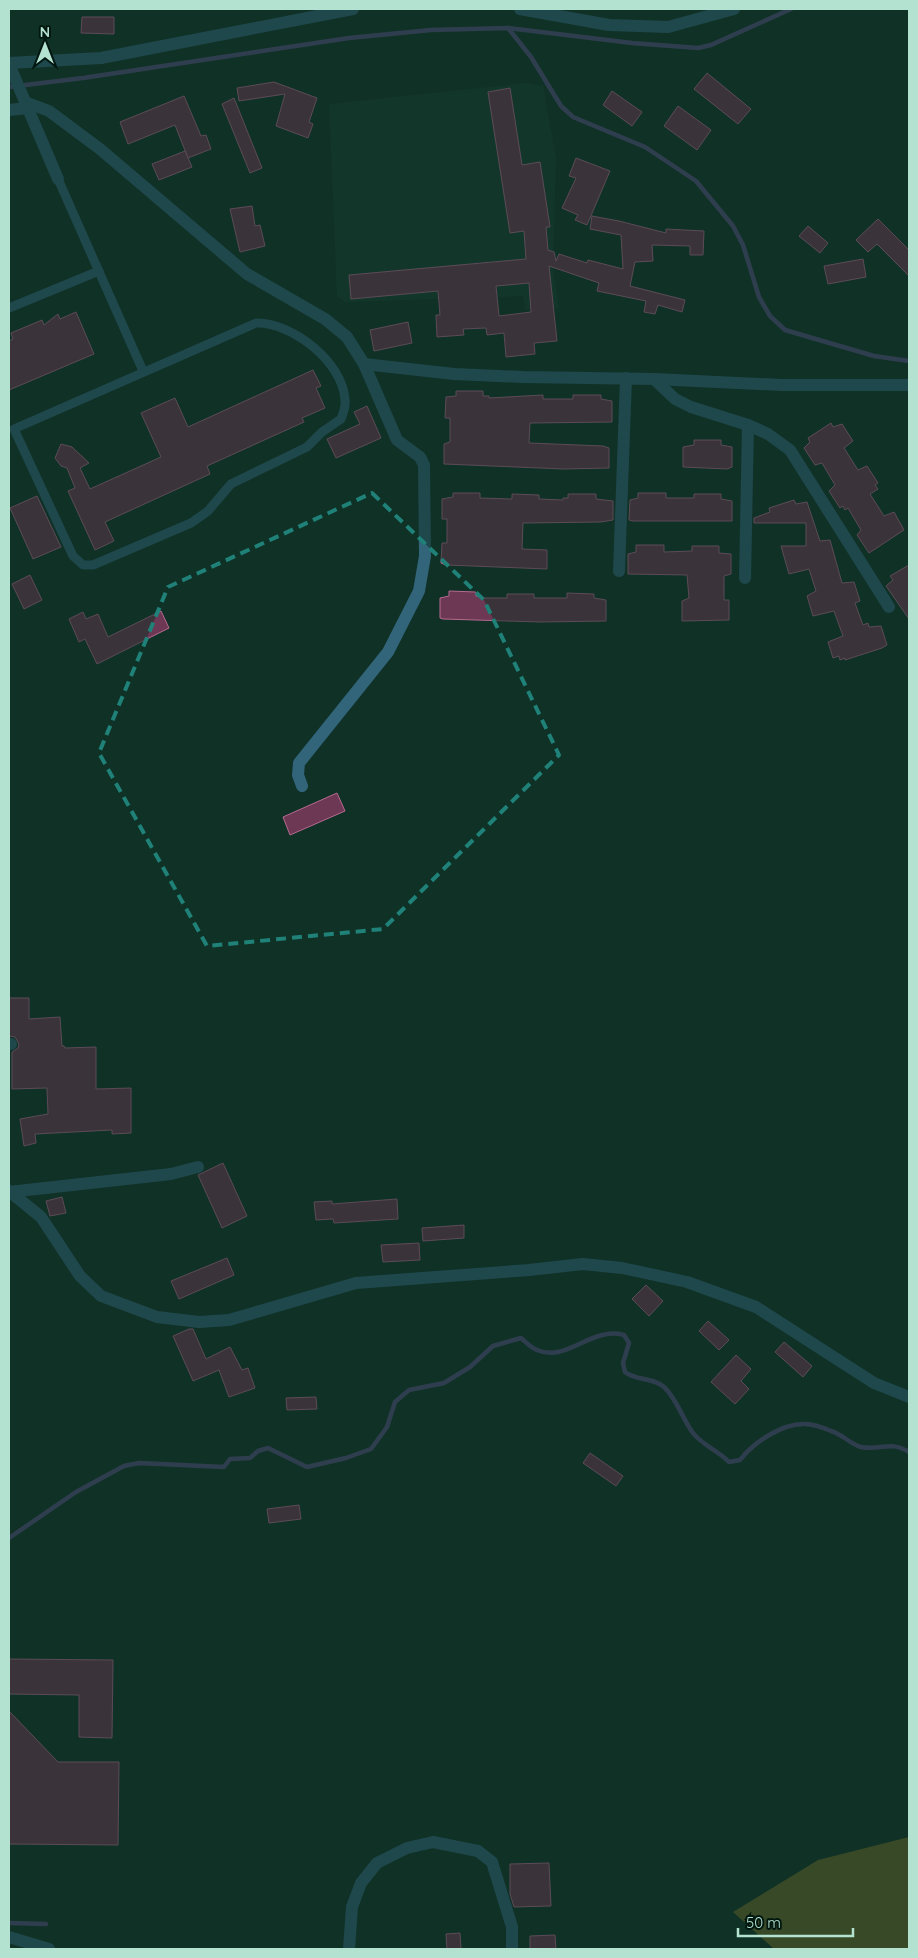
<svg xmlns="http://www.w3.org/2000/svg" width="918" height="1958" font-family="Quicksand,sans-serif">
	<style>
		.built { fill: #183d31 }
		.forest { fill: #666629 }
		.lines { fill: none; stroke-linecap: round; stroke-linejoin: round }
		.stream { stroke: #564e82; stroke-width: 4.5 }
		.building { fill: #6d3853; stroke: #b76a90; fill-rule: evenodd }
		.service { stroke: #32647a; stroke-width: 9 }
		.minor { stroke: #32647a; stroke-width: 12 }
		.marked { fill: none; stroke: #1f8178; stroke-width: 4; stroke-dasharray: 10 6; stroke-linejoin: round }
	</style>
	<rect width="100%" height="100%" fill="#103126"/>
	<!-- built -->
	<path class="built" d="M 526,83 L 543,86 L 556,158 L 553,270 L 559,308 L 525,310 L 523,296 L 345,302 L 337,296 L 329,104 Z"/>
	<!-- forest -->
	<path class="forest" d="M 909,1837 L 909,1949 L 774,1949 L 733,1912 L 818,1860 Z"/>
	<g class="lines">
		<!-- stream -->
		<g class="stream">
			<path d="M 508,28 L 531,57 L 561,106 L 573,117 L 645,147 L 696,181 L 733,226 L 743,245 L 759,297 L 770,316 L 785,330 L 874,356 L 909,361"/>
			<path d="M 9,87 L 83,78 L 349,38 L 431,30 L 508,28 L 632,43 L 698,48 L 711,45 L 791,9"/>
			<path d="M 9,1538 L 76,1492 L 124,1466 L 139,1463 L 224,1467 L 230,1459 L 250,1458 L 258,1451 L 268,1448 L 307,1467 L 346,1458 L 371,1449 L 387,1427 L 395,1402 L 409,1390 L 444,1383 L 470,1367 L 493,1346 L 521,1338 C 526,1342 531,1348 537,1350 C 567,1363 591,1326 624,1335 L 629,1343 L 623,1363 L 625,1372 C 636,1381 653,1377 664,1387 C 677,1399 683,1420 693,1433 C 703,1446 718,1450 729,1462 L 740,1460 C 753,1443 782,1423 805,1424 C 813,1424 824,1428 831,1431 C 842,1434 850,1444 861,1447 C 880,1451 890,1440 909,1452"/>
			<path d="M 9,1923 L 46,1924"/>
		</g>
	</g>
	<!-- building -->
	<g class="building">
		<path d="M 82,17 L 114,17 L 114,34 L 81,33 Z"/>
		<path d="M 707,73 L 751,109 L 738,124 L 694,89 Z"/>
		<path d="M 274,82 L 317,98 L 309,122 L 313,124 L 308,138 L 276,126 L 285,94 L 239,101 L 237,88 Z"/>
		<path d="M 510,88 L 522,165 L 540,162 L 550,227 L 546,227 L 548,250 L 554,252 L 556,261 L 559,254 L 587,263 L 588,260 L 623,269 L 621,235 L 590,229 L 592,216 L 619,221 L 666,233 L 666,229 L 704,231 L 703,255 L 690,255 L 690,246 L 652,245 L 653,261 L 635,262 L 630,286 L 685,300 L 682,312 L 658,305 L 655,314 L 644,312 L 646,301 L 597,291 L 599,283 L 549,266 L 557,341 L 534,343 L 535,354 L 506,357 L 504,333 L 487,335 L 486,328 L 463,329 L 464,335 L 437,337 L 436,315 L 440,315 L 438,291 L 351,299 L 349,275 L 526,259 L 524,231 L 510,233 L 488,92 ZM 529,283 L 531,312 L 499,316 L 496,286 Z"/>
		<path d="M 612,91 L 642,112 L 632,126 L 603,105 Z"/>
		<path d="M 184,96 L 201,136 L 206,135 L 211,149 L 188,158 L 175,125 L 128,144 L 120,122 Z"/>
		<path d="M 234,98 L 262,168 L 250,173 L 222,104 Z"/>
		<path d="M 678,106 L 711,130 L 697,150 L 664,126 Z"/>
		<path d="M 185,151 L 192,167 L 159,180 L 152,164 Z"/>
		<path d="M 576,158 L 610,171 L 587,225 L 575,220 L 578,215 L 562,208 L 576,178 L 569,176 Z"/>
		<path d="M 252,206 L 255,226 L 260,225 L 265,246 L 240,252 L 230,209 Z"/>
		<path d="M 878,219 L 909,250 L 909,276 L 877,244 L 868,252 L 856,240 Z"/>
		<path d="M 808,226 L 828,243 L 820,253 L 799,236 Z"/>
		<path d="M 863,259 L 866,277 L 828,284 L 824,266 Z"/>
		<path d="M 76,312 L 94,354 L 9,390 L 9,341 L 13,339 L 11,333 L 42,320 L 44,325 L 58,314 L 60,319 Z"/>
		<path d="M 408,322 L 412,343 L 374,351 L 370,330 Z"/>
		<path d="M 313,370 L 321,386 L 316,388 L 325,408 L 302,418 L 304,422 L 207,466 L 210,474 L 105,522 L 114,541 L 95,550 L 68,491 L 75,488 L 67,468 L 61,466 L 55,458 L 61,444 L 72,447 L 89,463 L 80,468 L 90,489 L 161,457 L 141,413 L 175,398 L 188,427 Z"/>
		<path d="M 456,391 L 483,391 L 483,396 L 489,396 L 489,398 L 543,395 L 543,399 L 573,399 L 573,395 L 601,395 L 601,399 L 612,401 L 612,422 L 530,423 L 529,443 L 603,446 L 609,448 L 609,468 L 564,469 L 444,464 L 444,444 L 450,442 L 450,418 L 445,418 L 446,397 L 456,396 Z"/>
		<path d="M 367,406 L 381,438 L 336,458 L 327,439 L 360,424 L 354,412 Z"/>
		<path d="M 831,423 L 833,427 L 842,424 L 853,441 L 844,448 L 858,470 L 867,466 L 878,483 L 875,485 L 878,489 L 870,494 L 884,516 L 894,512 L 904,530 L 869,553 L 857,535 L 861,530 L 848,508 L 845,510 L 843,506 L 840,508 L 829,491 L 835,485 L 822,463 L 815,465 L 804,448 L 810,442 L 808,438 Z"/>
		<path d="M 694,440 L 721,440 L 721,445 L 732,447 L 732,467 L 727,469 L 683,467 L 683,447 L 694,445 Z"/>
		<path d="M 453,493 L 480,493 L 480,498 L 512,499 L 512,494 L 539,495 L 539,499 L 563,500 L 563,498 L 568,498 L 568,494 L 596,494 L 596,499 L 613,501 L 613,520 L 601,522 L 523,523 L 522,549 L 547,550 L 547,569 L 446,565 L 441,563 L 442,543 L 447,543 L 447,519 L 442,519 L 442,499 L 453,497 Z"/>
		<path d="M 638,493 L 666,493 L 666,498 L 694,498 L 694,494 L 721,494 L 721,499 L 732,501 L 732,521 L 633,521 L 629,520 L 630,500 L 638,498 Z"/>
		<path d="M 37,496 L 61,547 L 33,559 L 10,508 Z"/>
		<path d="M 794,500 L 796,504 L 807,502 L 820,541 L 830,540 L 842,583 L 854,582 L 860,601 L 855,603 L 863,625 L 868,623 L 869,627 L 881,626 L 887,645 L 882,648 L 845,660 L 845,658 L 840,660 L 839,656 L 833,658 L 828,642 L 843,636 L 834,611 L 813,616 L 807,596 L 816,591 L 809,569 L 789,574 L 781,546 L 806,546 L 806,523 L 754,523 L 754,518 L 770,512 L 769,508 Z"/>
		<path d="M 636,545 L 664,545 L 664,552 L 692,551 L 692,546 L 719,546 L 719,553 L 731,554 L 731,574 L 724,576 L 724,600 L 729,600 L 729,620 L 682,621 L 682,601 L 689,598 L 687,575 L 628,574 L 628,554 L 636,552 Z"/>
		<path d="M 909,565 L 909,619 L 886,586 L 893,580 L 890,576 Z"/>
		<path d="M 30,575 L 42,600 L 24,609 L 12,584 Z"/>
		<path d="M 449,591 L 476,592 L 476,596 L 482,596 L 482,598 L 507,598 L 507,594 L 534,594 L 534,598 L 567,598 L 567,593 L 594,594 L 594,598 L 606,600 L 606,621 L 540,622 L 443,619 L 440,618 L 440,598 L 449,596 Z"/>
		<path d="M 161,611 L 169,628 L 97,664 L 85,639 L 79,642 L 69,619 L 83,612 L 86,619 L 98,614 L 108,637 Z"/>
		<path d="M 337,793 L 345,811 L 290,835 L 283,817 Z"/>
		<path d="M 9,998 L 29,998 L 29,1019 L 60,1017 L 62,1046 L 64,1046 L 65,1048 L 96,1047 L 96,1089 L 131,1088 L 131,1133 L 112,1134 L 112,1130 L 35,1134 L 36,1143 L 24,1146 L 20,1119 L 48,1114 L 47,1088 L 12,1089 L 12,1052 L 18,1048 L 19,1044 L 15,1037 L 9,1036 Z"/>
		<path d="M 223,1163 L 247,1216 L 222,1228 L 198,1175 Z"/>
		<path d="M 62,1197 L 66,1213 L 50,1216 L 46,1201 Z"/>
		<path d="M 397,1199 L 398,1219 L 334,1223 L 333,1219 L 316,1220 L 314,1202 L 332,1201 L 332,1204 Z"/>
		<path d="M 464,1225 L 464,1238 L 423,1241 L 422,1228 Z"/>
		<path d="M 419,1243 L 420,1260 L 383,1262 L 381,1245 Z"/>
		<path d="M 227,1258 L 234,1275 L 179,1299 L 171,1281 Z"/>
		<path d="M 646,1285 L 663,1301 L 649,1316 L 632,1299 Z"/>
		<path d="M 708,1321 L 729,1340 L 719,1350 L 699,1331 Z"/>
		<path d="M 189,1329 L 193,1329 L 206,1359 L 230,1347 L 242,1370 L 248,1368 L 255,1388 L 229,1397 L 219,1370 L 193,1381 L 173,1336 Z"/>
		<path d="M 784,1342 L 812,1366 L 803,1377 L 775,1352 Z"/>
		<path d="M 736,1355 L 751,1369 L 741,1381 L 749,1389 L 735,1404 L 711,1382 Z"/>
		<path d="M 316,1397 L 317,1409 L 287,1410 L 286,1398 Z"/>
		<path d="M 590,1453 L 623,1476 L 616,1486 L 583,1463 Z"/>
		<path d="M 299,1505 L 301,1519 L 269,1523 L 267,1509 Z"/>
		<path d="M 9,1659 L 113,1660 L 112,1738 L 79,1737 L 79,1695 L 9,1694 Z"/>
		<path d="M 9,1711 L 58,1762 L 119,1762 L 118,1845 L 9,1844 Z"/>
		<path d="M 549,1863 L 551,1906 L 514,1907 L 510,1894 L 510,1864 Z"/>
		<path d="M 460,1933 L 461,1949 L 447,1949 L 446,1934 Z"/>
		<path d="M 555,1935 L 556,1949 L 530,1949 L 530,1936 Z"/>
	</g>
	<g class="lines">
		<!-- service -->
		<g class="service">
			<path d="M 58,179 L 143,371"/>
			<path d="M 9,308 L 99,271"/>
			<path d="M 256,323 C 292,322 343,362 345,400 C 346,406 343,414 341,419 L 322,432 L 307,447 L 231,484 L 208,511 L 191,523 L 93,565 L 83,565 L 73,556 L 14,429 Z"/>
		</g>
		<!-- minor -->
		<g class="minor">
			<path d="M 520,9 L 609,25 L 668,27 L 734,9"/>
			<path d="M 9,63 L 101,58 L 353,9"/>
			<path d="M 9,64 L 58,179"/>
			<path d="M 25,102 L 49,111 L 100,149 L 247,274 L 325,319 L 347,337 L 364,364 L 397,440 L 420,457 L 424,465 L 425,556 L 419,591 L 388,652 L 299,763 L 298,775 L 302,786"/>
			<path d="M 9,110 L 28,108"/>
			<path d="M 364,364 L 454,374 L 523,377 L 654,379 L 782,385 L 909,385"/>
			<path d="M 654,379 L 675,399 L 691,407 L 748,425 L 768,434 L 790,450 L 889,607"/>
			<path d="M 619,571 L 626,378"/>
			<path d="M 745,578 L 748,425"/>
			<path d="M 9,1044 L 11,1044"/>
			<path d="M 9,1191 L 41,1217 L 80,1276 L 101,1296 L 157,1317 L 199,1322 L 229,1320 L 356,1283 L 529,1270 L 583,1264 L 622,1268 L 687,1282 L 756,1307 L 874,1383 L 909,1397"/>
			<path d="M 9,1192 L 171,1174 L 198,1167"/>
			<path d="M 9,1937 L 49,1949"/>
			<path d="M 349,1949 L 352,1907 L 361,1883 L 377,1863 L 407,1848 L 433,1842 L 478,1851 L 492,1862 L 512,1927 L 512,1949"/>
		</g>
	</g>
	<!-- marked area -->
	<path d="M0 0H918V1958H0ZM 372,493 L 484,600 L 559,755 L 383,929 L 207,946 L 99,753 L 168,587 Z" fill="#103126" fill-opacity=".55" fill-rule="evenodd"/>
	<path class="marked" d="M 372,493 L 484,600 L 559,755 L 383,929 L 207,946 L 99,753 L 168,587 Z"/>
	<!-- border -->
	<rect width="918" height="1958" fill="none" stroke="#b3e2d0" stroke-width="20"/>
	<!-- north arrow -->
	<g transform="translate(45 45)" stroke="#021710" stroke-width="4" paint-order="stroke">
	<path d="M0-4L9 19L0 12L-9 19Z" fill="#b3e2d0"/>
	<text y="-8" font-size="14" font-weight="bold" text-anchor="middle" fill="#b3e2d0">N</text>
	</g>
	<!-- scale -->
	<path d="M738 1928v8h115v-8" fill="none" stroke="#b3e2d0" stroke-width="2.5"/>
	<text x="746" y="1928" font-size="15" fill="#b3e2d0" stroke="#021710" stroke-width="4" paint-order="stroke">50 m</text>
</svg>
